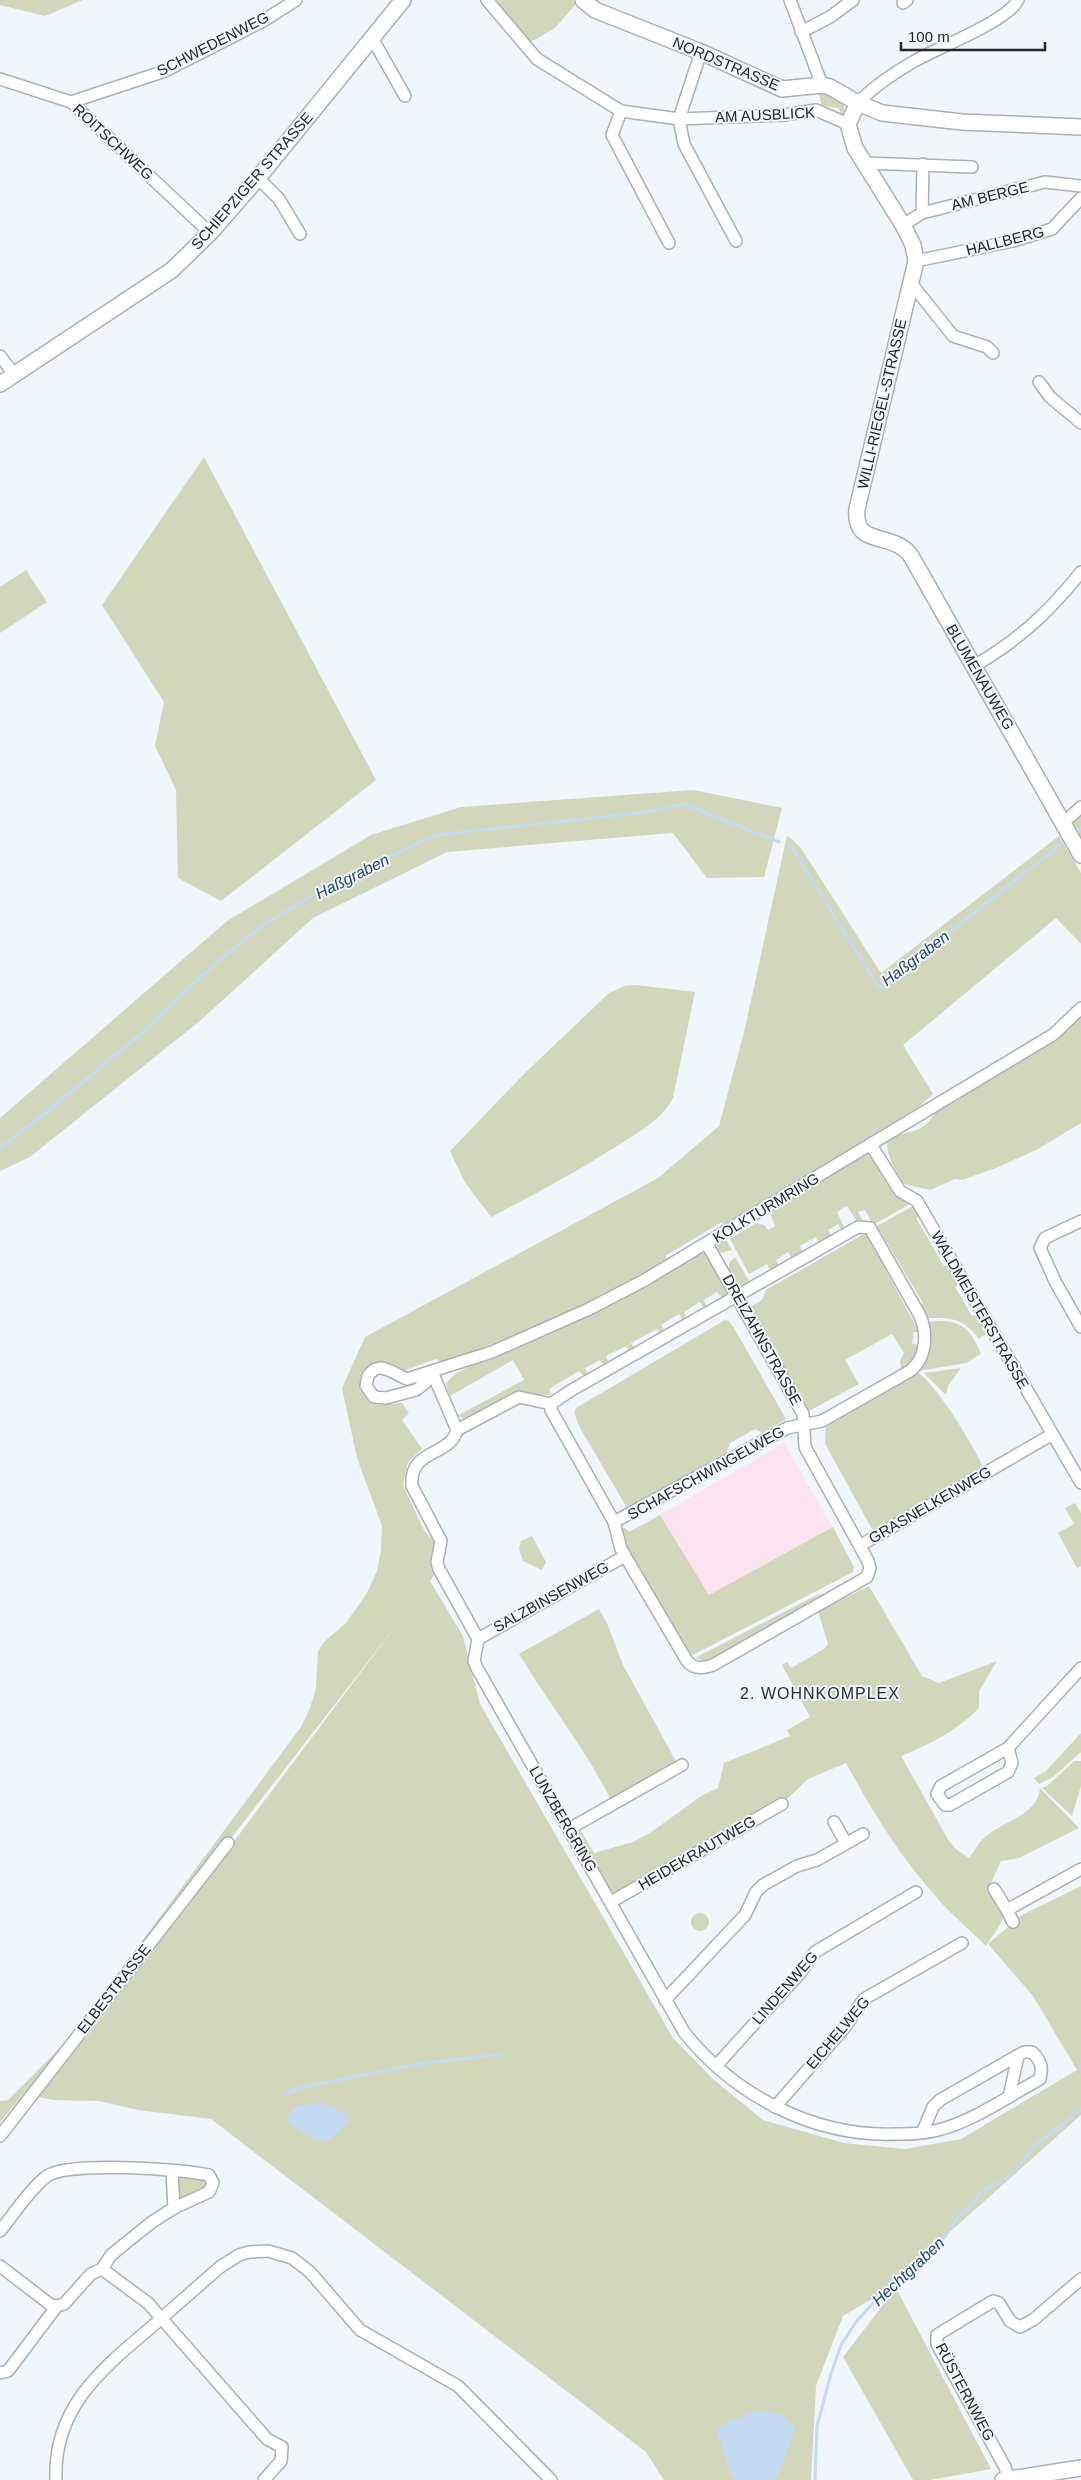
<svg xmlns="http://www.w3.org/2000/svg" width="1081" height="2480" font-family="Helvetica,sans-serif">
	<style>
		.education { fill: #fbe3ef }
		.green { fill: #d2d7bc }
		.water { fill: #c4d9f2 }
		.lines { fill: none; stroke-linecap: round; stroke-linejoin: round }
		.stream { stroke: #c4d9f2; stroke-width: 3 }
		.street-casing { stroke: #aab0b5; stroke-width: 14 }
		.secondary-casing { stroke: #aab0b5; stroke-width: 18 }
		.street { stroke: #fff; stroke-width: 11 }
		.secondary { stroke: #fff; stroke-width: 15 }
		.labels { text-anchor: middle; stroke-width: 4; stroke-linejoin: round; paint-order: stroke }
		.street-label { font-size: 15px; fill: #242729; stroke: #f0f6fb }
		.water-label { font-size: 16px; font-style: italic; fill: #27476a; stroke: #f0f6fb }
		.neighbourhood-label { font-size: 16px; letter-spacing: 1px; fill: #282d31; stroke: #f0f6fb }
	</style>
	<rect width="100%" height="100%" fill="#f0f6fb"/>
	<!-- education -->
	<path class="education" d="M 784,1443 L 833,1527 L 709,1595 L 660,1515 Z"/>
	<!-- green -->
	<g class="green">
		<path d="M 0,0 L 83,0 L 45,16 L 0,5 Z"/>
		<path d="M 495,0 L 573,0 L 576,4 L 555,28 L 531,42 Z"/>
		<path d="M 818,91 C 832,92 847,101 845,116 L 841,116 L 839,108 L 822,106 Z"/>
		<path d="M 204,457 L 376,780 L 221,901 L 178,878 L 176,790 L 155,746 L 164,702 L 102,605 Z"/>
		<path d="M 26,570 L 47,602 L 0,633 L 0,587 Z"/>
		<path d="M 693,790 L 782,808 L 764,877 L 707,878 L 673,833 L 447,852 L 313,918 L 201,1020 L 30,1157 L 0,1171 L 0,1118 L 227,921 L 371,835 L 461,807 Z"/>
		<path d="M 1081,814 L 1081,845 L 1070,824 Z"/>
		<path d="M 787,835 L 801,848 L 881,973 L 1059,836 L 1081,873 L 1081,944 L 1056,918 L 903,1045 L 933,1094 L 919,1107 L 726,1227 L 722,1222 L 665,1256 L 668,1261 L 583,1308 L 443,1363 L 436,1359 L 403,1371 L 383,1362 L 370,1367 L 360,1377 L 363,1390 L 378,1405 L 402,1403 L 409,1413 L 402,1420 L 422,1449 L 408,1462 L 403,1485 L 424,1530 L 436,1544 L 439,1569 L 430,1581 L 463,1636 L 480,1704 L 673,2038 L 713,2079 L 763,2120 L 844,2143 L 905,2149 L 961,2139 L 1077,2070 L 1033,1996 L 988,1944 L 1022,1915 L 1081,1886 L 1081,2115 L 896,2280 L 892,2287 L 843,2316 L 816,2386 L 811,2480 L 664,2480 L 646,2452 L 211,2119 L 138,2110 L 99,2101 L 53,2100 L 38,2097 L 96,2025 L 398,1623 L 93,2016 L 90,2011 L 301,1727 L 310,1708 L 316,1688 L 318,1651 L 324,1642 L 346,1623 L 367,1593 L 377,1571 L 381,1550 L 382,1526 L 357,1458 L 342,1388 L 365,1337 L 658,1178 L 719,1126 L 745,1028 Z"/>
		<path d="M 636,985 L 695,992 L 673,1098 C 663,1118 643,1129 625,1141 C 582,1169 537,1193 491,1217 L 464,1181 L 450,1151 L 524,1074 L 609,993 L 624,986 Z"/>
		<path d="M 1081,1016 L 1081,1123 L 1038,1149 L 996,1168 L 962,1180 L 955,1179 L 930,1190 L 904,1184 C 896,1171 887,1158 887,1142 C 897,1132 907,1135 919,1129 C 928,1125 932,1117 938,1109 L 1064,1030 Z"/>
		<path d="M 862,1153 L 871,1153 L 912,1203 L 873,1225 L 865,1210 L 858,1212 L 863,1221 L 856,1220 L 847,1206 L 837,1212 L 845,1229 L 842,1230 L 838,1224 L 828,1230 L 832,1237 L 819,1243 L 816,1237 L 800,1246 L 803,1253 L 792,1259 L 788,1252 L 776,1260 L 779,1267 L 771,1271 L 767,1264 L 749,1274 L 730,1239 L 756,1223 L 764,1225 L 768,1230 L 775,1226 L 771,1215 L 775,1206 Z"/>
		<path d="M 915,1205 L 921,1215 L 916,1218 L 944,1266 L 949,1264 L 960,1284 L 955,1287 L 972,1316 L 977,1314 L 988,1332 L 979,1339 C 962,1316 949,1318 923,1318 L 918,1307 L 923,1303 L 877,1226 Z"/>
		<path d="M 862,1235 L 867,1235 L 919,1332 L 914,1332 L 912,1343 L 919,1346 L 915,1362 L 901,1370 L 900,1361 L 904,1353 L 892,1334 L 845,1360 L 859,1384 L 807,1412 L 750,1307 L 762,1300 L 766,1290 Z"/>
		<path d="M 725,1238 L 732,1250 L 721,1253 L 716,1247 Z"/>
		<path d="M 700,1253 L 707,1254 L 727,1287 L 727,1294 L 722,1298 L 717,1292 L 704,1300 L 707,1307 L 704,1308 L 700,1302 L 684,1312 L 687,1319 L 683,1321 L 679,1314 L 661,1325 L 665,1332 L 661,1334 L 657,1329 L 631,1343 L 635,1349 L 630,1352 L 626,1346 L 606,1356 L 609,1363 L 604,1365 L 600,1360 L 585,1368 L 588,1374 L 584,1377 L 579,1371 L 549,1389 L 551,1395 L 515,1394 L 467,1419 L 457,1416 L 524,1380 L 513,1360 L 450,1396 L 446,1384 C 463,1359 499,1365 519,1344 Z"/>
		<path d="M 735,1257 L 751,1284 L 738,1285 L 729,1274 L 729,1263 Z"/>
		<path d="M 725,1320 L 729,1321 L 734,1328 L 786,1419 L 763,1433 L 755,1429 L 730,1443 L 726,1454 L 627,1508 L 579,1426 L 574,1412 L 576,1408 Z"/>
		<path d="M 925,1322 C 957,1318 969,1324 981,1354 L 966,1363 L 924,1370 L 919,1369 Z"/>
		<path d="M 961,1368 L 948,1386 L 946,1395 L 924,1373 Z"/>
		<path d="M 916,1371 C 940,1388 971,1443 985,1470 L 876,1530 L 872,1529 L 830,1453 L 825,1443 L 826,1425 L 836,1420 L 835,1417 Z"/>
		<path d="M 1075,1503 L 1081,1513 L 1081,1566 L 1077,1568 L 1058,1533 L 1074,1524 L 1065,1508 Z"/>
		<path d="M 660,1515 L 709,1595 L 833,1527 L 854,1567 L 853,1572 L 691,1656 L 621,1537 L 619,1529 L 625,1528 L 629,1532 Z"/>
		<path d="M 532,1536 L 546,1562 L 542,1570 L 523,1561 L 519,1549 L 521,1541 Z"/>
		<path d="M 869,1586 L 922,1676 L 939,1683 L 997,1661 L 979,1691 L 979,1708 C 958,1730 929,1745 901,1756 L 949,1841 L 957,1850 L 969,1858 C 975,1850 980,1840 989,1834 C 1007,1820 1038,1814 1040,1788 L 1079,1828 L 1019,1858 L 1001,1861 L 991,1883 L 1007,1910 L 998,1928 L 986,1946 C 968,1928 947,1911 931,1891 C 897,1852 871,1809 846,1763 L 808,1779 L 782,1804 L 611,1902 L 569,1829 L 577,1824 L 594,1853 L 633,1842 L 650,1833 L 701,1796 L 718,1788 L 724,1763 L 790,1736 L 787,1730 L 810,1717 L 782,1665 L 787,1662 L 791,1668 L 824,1649 L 828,1644 L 818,1611 Z"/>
		<path d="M 840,1588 L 716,1657 L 705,1661 L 695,1658 L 815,1596 Z"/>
		<path d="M 599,1609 L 607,1623 L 623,1665 L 677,1763 L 611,1800 C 585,1748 549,1704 519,1654 Z"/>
		<path d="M 1081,1733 L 1081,1752 L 1053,1777 L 1039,1784 L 1034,1778 L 1046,1771 Z"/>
		<path d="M 1074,1761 L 1081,1761 L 1081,1786 L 1072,1816 L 1042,1788 L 1047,1786 Z"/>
		<circle cx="700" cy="1922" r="9"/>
		<path d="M 72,2036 L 0,2122 L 0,2101 L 8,2100 Z"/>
		<path d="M 182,2174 L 208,2180 L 207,2188 L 184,2199 L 179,2198 L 177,2178 Z"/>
		<path d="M 896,2288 L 991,2469 L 930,2480 L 913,2480 L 843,2357 Z"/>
	</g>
	<!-- water -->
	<g class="water">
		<path d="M 314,2104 L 329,2105 L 347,2115 L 348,2123 L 327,2142 L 311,2138 L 288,2122 L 287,2118 L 294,2107 Z"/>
		<path d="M 754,2411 L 780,2414 L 795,2428 L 779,2474 L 774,2480 L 736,2480 L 731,2475 L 716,2428 Z"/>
	</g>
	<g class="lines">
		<!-- stream -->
		<g class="stream">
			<path d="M 1076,832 L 1081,828"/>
			<path d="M 788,846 L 793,849 L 879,988 L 1061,844"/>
			<path d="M 0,1148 L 47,1112 L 137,1037 L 216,963 L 263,925 L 330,885 L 436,835 L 647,812 L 683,804 L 779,842"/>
			<path d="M 285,2094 L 299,2088 L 418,2064 L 504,2054"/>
			<path d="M 815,2480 L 817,2426 L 831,2374 L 841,2345 L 856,2322 L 883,2292 L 944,2238 L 958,2217 L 972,2205 L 980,2193 L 1015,2173 L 1033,2147 L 1081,2110"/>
		</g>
		<defs>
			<g id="street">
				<path d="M 487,0 L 537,59 L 621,111 L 679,119 L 784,115 L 816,110 L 848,124"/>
				<path d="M 790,0 L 822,85"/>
				<path d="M 903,3 L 907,0"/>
				<path d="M 801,32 L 830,17 L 853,0"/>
				<path d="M 372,38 L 405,96"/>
				<path d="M 0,79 L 71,102 L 210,233"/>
				<path d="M 71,102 L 165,71 L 263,21 L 296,0"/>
				<path d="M 858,103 C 873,87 894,73 913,62 C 936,48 1007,22 1018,0"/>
				<path d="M 621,111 L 612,135 L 669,243"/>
				<path d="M 679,119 L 684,144 L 736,241"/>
				<path d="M 679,119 L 701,52"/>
				<path d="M 865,163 L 972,167"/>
				<path d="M 258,178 L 279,199 L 300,234"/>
				<path d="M 922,213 L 923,164"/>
				<path d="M 903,225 L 922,213 L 1045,182 L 1081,186"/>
				<path d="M 916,261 L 1013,241 L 1052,229 L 1081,198"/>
				<path d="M 911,283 L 953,336 L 987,347 L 993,353"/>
				<path d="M 0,356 L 14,374"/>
				<path d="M 1039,382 L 1050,397 L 1081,423"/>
				<path d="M 974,666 C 1019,640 1049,612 1081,572"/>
				<path d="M 1063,823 L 1081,807"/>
				<path d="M 871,1145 L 900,1191 L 917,1201 L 1081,1483"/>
				<path d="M 1081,1221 L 1045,1238 L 1040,1248 L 1056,1283 L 1081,1327"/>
				<path d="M 432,1372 L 457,1430 C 450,1457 409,1448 412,1486 L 441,1541 L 437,1562 L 439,1569 L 478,1639 L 474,1661 L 477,1668 L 684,2032 C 735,2096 814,2137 896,2134 C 910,2134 924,2134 938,2130 C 972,2122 1009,2096 1040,2079 C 1043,2067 1041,2061 1032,2052 L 1024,2052 L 940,2100 L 933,2107 L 922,2133"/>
				<path d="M 432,1372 L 425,1383 L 416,1390 L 386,1398 L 374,1397 L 366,1386 L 368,1376 C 380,1359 393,1374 407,1379 L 492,1352 L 589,1309 L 643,1281 L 1054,1034 L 1081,1008"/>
				<path d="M 551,1404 L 551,1410 L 614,1522 L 621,1549 L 687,1661 C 694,1670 704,1668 713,1665 L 867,1577 L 870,1568 L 868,1561 L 805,1447 L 803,1414 L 707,1244"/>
				<path d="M 551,1404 L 570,1391 L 858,1227 L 870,1228 L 919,1314 C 928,1332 927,1358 910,1371 L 822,1421 L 787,1428 L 614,1522"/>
				<path d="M 457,1430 L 519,1397 L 551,1404"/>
				<path d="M 861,1545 L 1051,1435"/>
				<path d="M 478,1639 L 625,1556"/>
				<path d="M 1008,1748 L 1012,1763 L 1008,1772 L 950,1805 L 945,1805 L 937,1794 L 941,1786 L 1008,1748 L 1081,1668"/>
				<path d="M 834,1822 L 846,1843"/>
				<path d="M 569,1829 L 682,1765"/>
				<path d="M 994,1889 L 1007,1910"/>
				<path d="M 611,1902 L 782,1804"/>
				<path d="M 1013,1922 L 1007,1910 L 1081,1869"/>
				<path d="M 665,2000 L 745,1915 L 756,1892 L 763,1885 L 797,1866 L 817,1860 L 863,1834"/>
				<path d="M 716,2066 L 800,1973 L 815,1952 L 916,1892"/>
				<path d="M 1009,2097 L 1018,2056"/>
				<path d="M 775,2107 L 845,2027 L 864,1999 L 962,1943"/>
				<path d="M 0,2136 L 228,1843"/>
				<path d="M 172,2171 L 174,2208"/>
				<path d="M 0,2231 C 14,2214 29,2190 47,2176 C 68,2161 181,2169 209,2175 L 213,2183 L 209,2192 L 174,2208 L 152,2222 L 111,2255 L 102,2269 L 91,2274 L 64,2304 L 57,2306 L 8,2371 L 0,2373"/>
				<path d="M 0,2266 L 51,2305 L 57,2306"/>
				<path d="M 102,2269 L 148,2303 L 267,2439 L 282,2447 L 281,2461 L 264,2480"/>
				<path d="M 1009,2479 L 1005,2467 L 937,2344 L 937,2335 L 993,2301 L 999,2303 L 1010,2321 L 1020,2327 L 1033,2320 L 1081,2279"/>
				<path d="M 56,2480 C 53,2410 99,2371 148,2330 C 172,2309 196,2288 220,2267 L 239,2255 L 249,2252 L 268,2251 L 292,2258 L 310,2272 L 360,2330 L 458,2386 L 551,2480"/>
			</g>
			<g id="secondary">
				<path d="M 583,0 L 595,10 L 701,52 L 782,89 L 822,85 L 830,87 L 858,103 L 882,113 L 962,122 L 1081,127"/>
				<path d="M 858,103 L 848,124 L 855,148 L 903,225 L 913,245 L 916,261 L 857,509 C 853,549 893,530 911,556 L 1081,855"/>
				<path d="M 0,384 L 172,270 L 210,233 L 258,178 L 403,0"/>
				<path d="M 1003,2480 L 1081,2468"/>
			</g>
		</defs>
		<!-- street casing -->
		<use href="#street" class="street-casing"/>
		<!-- secondary casing -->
		<use href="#secondary" class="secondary-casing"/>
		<!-- street -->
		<use href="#street" class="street"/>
		<!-- secondary -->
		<use href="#secondary" class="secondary"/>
	</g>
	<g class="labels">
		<!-- street labels -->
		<g class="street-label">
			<text transform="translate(213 44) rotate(-27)" y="5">SCHWEDENWEG</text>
			<text transform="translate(726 64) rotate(23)" y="5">NORDSTRASSE</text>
			<text transform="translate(765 115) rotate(-3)" y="5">AM AUSBLICK</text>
			<text transform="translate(113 142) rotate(43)" y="5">ROITSCHWEG</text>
			<text transform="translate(252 181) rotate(-49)" y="5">SCHIEPZIGER STRASSE</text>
			<text transform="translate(990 196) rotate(-14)" y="5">AM BERGE</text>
			<text transform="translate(1005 241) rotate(-14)" y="5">HALLBERG</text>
			<text transform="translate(882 404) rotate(-77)" y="5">WILLI-RIEGEL-STRASSE</text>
			<text transform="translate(980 677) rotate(60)" y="5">BLUMENAUWEG</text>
			<text transform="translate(766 1208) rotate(-31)" y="5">KOLKTURMRING</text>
			<text transform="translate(980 1310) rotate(60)" y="5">WALDMEISTERSTRASSE</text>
			<text transform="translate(762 1340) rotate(61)" y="5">DREIZAHNSTRASSE</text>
			<text transform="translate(706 1473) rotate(-29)" y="5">SCHAFSCHWINGELWEG</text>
			<text transform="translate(930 1505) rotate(-30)" y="5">GRASNELKENWEG</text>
			<text transform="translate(551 1597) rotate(-29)" y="5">SALZBINSENWEG</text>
			<text transform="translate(563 1819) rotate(60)" y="5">LUNZBERGRING</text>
			<text transform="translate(697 1853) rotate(-30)" y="5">HEIDEKRAUTWEG</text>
			<text transform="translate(785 1988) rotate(-49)" y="5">LINDENWEG</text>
			<text transform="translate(114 1989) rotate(-52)" y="5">ELBESTRASSE</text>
			<text transform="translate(838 2033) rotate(-50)" y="5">EICHELWEG</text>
			<text transform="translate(965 2392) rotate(62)" y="5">RÜSTERNWEG</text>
		</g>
		<!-- water labels -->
		<g class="water-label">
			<text transform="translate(352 876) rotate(-27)" y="6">Haßgraben</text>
			<text transform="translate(915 958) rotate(-37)" y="6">Haßgraben</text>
			<text transform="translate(908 2271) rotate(-43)" y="6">Hechtgraben</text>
		</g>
		<!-- neighbourhood labels -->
		<g class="neighbourhood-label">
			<text x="820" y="1699">2. WOHNKOMPLEX</text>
		</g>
	</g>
	<!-- scale -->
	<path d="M901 42v8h144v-8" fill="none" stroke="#242729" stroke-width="2.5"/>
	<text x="908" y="42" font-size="15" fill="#242729" stroke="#f0f6fb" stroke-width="4" paint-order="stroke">100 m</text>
</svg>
